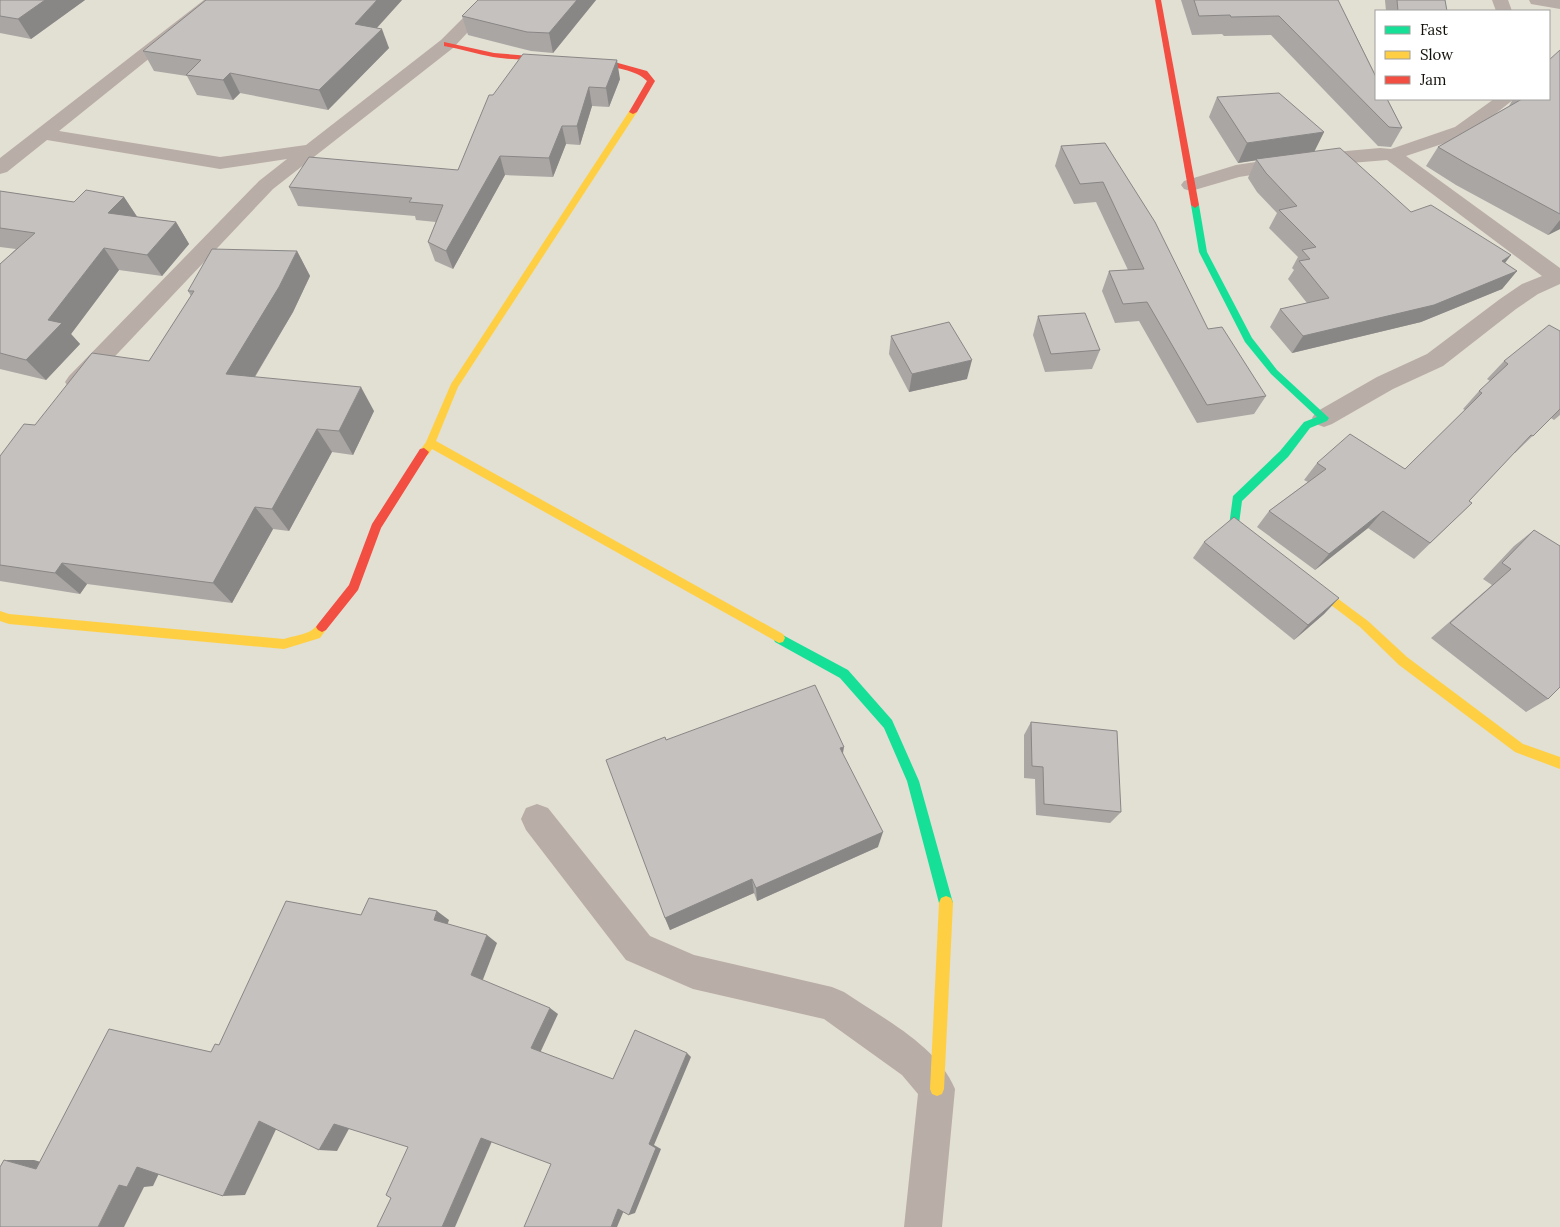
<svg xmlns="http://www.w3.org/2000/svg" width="1560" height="1227" font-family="Lora,serif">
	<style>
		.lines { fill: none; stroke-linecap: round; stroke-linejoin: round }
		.street { fill: #b9ada7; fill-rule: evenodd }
		.fast { fill: #16e098; fill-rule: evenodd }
		.slow { fill: #ffcf43; fill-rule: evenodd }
		.jam { fill: #f24e42; fill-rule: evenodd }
		.wall { fill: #a9a6a4 }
		.shaded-wall { fill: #898786 }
		.building { fill: #c4c1bf; stroke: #898786 }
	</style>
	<rect width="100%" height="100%" fill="#e2dfd3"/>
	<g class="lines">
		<!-- street -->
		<g class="street">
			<path d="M 204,0 L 222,0 L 59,131 L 220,157 L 306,145 L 441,40 L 481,0 L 498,0 L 453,48 L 273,189 L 85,388 L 77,391 L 69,388 L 65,382 L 69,376 L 259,181 L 287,159 L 220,169 L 47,140 L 7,172 L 0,174 L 0,158 Z"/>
			<path d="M 1492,0 L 1508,0 L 1512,11 L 1496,11 Z"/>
			<path d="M 1529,0 L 1560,0 L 1560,9 L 1531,4 Z"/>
			<path d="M 1494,99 L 1514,99 L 1469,135 L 1406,156 L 1560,268 L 1560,284 L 1538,294 L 1516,309 L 1443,366 L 1393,389 L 1332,424 L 1324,427 L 1316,424 L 1312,418 L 1316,412 L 1377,377 L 1427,354 L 1500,299 L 1522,284 L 1542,276 L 1387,160 L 1302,167 L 1239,177 L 1191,191 L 1184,189 L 1181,185 L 1184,181 L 1236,165 L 1302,155 L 1380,148 L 1391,149 L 1455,127 Z"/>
			<path d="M 537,804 L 548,808 L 650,936 L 694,955 L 832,987 L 844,992 C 882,1018 937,1045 955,1089 L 942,1227 L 904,1227 L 918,1094 L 902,1075 L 824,1019 L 693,989 L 626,960 L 526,830 L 521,819 L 526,808 Z"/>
		</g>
		<!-- fast -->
		<g class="fast">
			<path d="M 1195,202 L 1199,205 L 1207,252 L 1252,338 L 1277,370 L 1329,418 L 1327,421 L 1310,428 L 1288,457 L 1242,501 L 1239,524 L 1262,540 L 1263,543 L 1262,546 L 1258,547 L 1230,529 L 1229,526 L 1233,496 L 1280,451 L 1304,422 L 1317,417 L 1271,374 L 1245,342 L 1199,252 L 1191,205 Z"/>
			<path d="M 779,633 L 848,670 L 892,720 L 919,781 L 953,903 L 951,908 L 946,910 L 941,908 L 939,903 L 907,781 L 884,728 L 840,678 L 775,642 L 773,638 L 775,634 Z"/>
		</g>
		<!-- slow -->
		<g class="slow">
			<path d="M 630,110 L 637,112 L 458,387 L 436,441 L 783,634 L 785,638 L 783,642 L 779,643 L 432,449 L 428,455 L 424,456 L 419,452 L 426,442 L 451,384 Z"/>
			<path d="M 1306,575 L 1368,621 L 1407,657 L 1523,744 L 1560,757 L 1560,769 L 1515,752 L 1399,665 L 1360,627 L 1302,583 L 1300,580 L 1302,577 Z"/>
			<path d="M 0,611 L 9,614 L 284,639 C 292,636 305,635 312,630 C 318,626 318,621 326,624 L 328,627 L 320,638 L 284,649 L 9,624 L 0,621 Z"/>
			<path d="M 946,896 L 951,898 L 953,903 L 944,1089 L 942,1094 L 937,1096 L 932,1094 L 930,1089 L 939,903 L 941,898 Z"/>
		</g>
		<!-- jam -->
		<g class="jam">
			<path d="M 1155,0 L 1161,0 L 1199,205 L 1195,208 L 1191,205 Z"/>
			<path d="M 444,42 L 494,53 L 618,63 L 647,71 L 655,81 L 637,112 L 633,114 L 629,112 L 647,81 C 627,58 527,63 493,57 C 477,54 461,49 444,46 Z"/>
			<path d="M 424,448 L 429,452 L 381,528 L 358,590 L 326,630 L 322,632 L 318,630 L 316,627 L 318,624 L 349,585 L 372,524 L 420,449 Z"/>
		</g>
	</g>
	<!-- wall -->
	<g class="wall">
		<path d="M 0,0 L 85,0 L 31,39 L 0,33 Z"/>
		<path d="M 402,0 L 377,28 L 389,48 L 328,110 L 240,93 L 233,100 L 197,95 L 187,76 L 154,71 L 143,51 Z"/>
		<path d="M 478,0 L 596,0 L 553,53 L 531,51 L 468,35 L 462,16 Z"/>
		<path d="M 1181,0 L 1338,0 L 1402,128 L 1391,147 L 1378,146 L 1271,35 L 1224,36 L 1222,34 L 1192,35 Z"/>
		<path d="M 1385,0 L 1445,0 L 1447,11 L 1386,11 Z"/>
		<path d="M 1560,50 L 1560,229 L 1548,235 L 1456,185 L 1426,166 L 1438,147 L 1509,106 L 1513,99 L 1549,99 Z"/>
		<path d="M 620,79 L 609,107 L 592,106 L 580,145 L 566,144 L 553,177 L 505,175 L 453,269 L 435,261 L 428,242 L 436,222 L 416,220 L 415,216 L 298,206 L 289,187 L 458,170 L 493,95 Z"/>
		<path d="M 1217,97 L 1324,132 L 1314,152 L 1411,212 L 1511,255 L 1505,263 L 1517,271 L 1502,289 L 1421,322 L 1292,353 L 1270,327 L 1280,309 L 1307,303 L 1288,279 L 1294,270 L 1292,268 L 1298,257 L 1269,228 L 1277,213 L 1257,192 L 1248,178 L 1256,160 L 1238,163 L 1209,117 Z"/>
		<path d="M 1105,143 L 1208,329 L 1266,396 L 1254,414 L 1197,423 L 1139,321 L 1115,323 L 1102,291 L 1109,271 L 1128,270 L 1096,202 L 1074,204 L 1055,166 L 1061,146 Z"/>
		<path d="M 0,191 L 74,202 L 124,197 L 137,217 L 176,222 L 189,244 L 162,276 L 119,270 L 71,334 L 80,344 L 46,380 L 0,369 L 0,264 L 16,249 L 0,247 Z"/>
		<path d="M 297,251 L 310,276 L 293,312 L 255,377 L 374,411 L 353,455 L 332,452 L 289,531 L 273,529 L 232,603 L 87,584 L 80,594 L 0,581 L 0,456 L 35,425 L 149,361 L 191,296 L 188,291 Z"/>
		<path d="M 1038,316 L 1100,350 L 1092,369 L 1045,372 L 1033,335 Z"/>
		<path d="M 1560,331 L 1560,415 L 1554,420 L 1551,418 L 1515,453 L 1514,453 L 1469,501 L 1472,503 L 1414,559 L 1368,528 L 1315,570 L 1257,527 L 1269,511 L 1308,482 L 1304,480 L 1317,463 L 1405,469 L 1465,410 L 1463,409 L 1479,391 L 1490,381 L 1487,379 L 1504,361 Z"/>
		<path d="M 891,336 L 967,379 L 909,392 L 889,354 Z"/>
		<path d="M 1534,530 L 1548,699 L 1526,712 L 1431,638 L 1492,585 L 1483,579 L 1514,546 Z"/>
		<path d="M 1204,542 L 1339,598 L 1324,614 L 1294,640 L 1193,558 Z"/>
		<path d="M 1031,722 L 1121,812 L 1110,823 L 1036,815 L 1035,779 L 1024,778 L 1024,735 Z"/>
		<path d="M 666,740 L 843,754 L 878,847 L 757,901 L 754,893 L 670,930 L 665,918 Z"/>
	</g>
	<!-- shaded-wall -->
	<g class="shaded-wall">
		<path d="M 45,0 L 85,0 L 31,39 L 18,19 Z"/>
		<path d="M 377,0 L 402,0 L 362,44 L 355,24 Z"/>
		<path d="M 577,0 L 596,0 L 553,53 L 549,33 Z"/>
		<path d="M 382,29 L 389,48 L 328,110 L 319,90 Z"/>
		<path d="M 617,60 L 620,79 L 609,107 L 606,88 Z"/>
		<path d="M 230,73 L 240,93 L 233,100 L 223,80 Z"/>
		<path d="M 589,87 L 592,106 L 580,145 L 577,126 Z"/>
		<path d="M 562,126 L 566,144 L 553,177 L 549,158 Z"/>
		<path d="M 1324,132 L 1314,152 L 1238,163 L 1247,143 Z"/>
		<path d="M 500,156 L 505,175 L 453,269 L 446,251 Z"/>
		<path d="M 124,197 L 138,218 L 108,213 Z"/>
		<path d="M 1560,220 L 1560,229 L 1548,235 Z"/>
		<path d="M 176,222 L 189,244 L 162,276 L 147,255 Z"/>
		<path d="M 104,248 L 119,270 L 71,334 L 80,344 L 46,380 L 26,360 L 48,320 Z"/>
		<path d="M 297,251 L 310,276 L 293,312 L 242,398 L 226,374 Z"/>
		<path d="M 1511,255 L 1497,273 L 1502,261 Z"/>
		<path d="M 1517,271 L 1502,289 L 1421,322 L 1292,353 L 1303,336 Z"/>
		<path d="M 972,360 L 967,379 L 909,392 L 912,374 Z"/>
		<path d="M 361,387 L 374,411 L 353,455 L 339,431 Z"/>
		<path d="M 317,429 L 332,452 L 289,531 L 272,509 Z"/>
		<path d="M 255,507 L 273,529 L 232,603 L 213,583 Z"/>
		<path d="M 1383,511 L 1368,528 L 1315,570 L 1329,554 Z"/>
		<path d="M 62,563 L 87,584 L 80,594 L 55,573 Z"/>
		<path d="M 1339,598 L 1324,614 L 1294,640 L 1308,625 Z"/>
		<path d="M 844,747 L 841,765 L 840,748 Z"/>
		<path d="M 883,832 L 878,847 L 757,901 L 756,888 Z"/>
		<path d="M 752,879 L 754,893 L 670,930 L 665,918 Z"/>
		<path d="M 437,911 L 449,920 L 446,929 L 434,920 Z"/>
		<path d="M 487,935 L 497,943 L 482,982 L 471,975 Z"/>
		<path d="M 550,1008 L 558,1014 L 540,1053 L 531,1048 Z"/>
		<path d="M 687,1053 L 691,1057 L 654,1145 L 661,1149 L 635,1213 L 629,1215 L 649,1144 Z"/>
		<path d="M 259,1121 L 279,1123 L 245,1195 L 223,1196 Z"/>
		<path d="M 334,1124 L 351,1125 L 337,1151 L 319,1150 Z"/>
		<path d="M 481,1138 L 493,1139 L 455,1227 L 442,1227 Z"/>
		<path d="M 4,1160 L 34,1160 L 65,1169 L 36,1169 Z"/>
		<path d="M 137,1167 L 162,1167 L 153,1186 L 144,1187 L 124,1227 L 98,1227 L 119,1185 Z"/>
		<path d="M 625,1208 L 617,1227 L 611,1227 L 618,1209 Z"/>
	</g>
	<!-- building -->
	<g class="building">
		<path d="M 0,0 L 45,0 L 18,19 L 0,16 Z"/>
		<path d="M 206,0 L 377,0 L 355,24 L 382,29 L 319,90 L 230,73 L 223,80 L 186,75 L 201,60 L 143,51 Z"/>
		<path d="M 478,0 L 577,0 L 549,33 L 527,32 L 462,16 Z"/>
		<path d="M 1194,0 L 1338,0 L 1376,77 L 1376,99 L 1387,99 L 1402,128 L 1389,127 L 1279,16 L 1231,17 L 1230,15 L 1199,16 Z"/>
		<path d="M 1397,0 L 1445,0 L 1447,11 L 1398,11 Z"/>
		<path d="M 1560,50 L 1560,214 L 1469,165 L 1438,147 L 1522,99 L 1549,99 L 1549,60 Z"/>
		<path d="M 523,54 L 617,60 L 606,88 L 589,87 L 577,126 L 562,126 L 549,158 L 500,156 L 446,251 L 428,242 L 443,205 L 409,202 L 412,198 L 289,187 L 309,157 L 458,170 L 489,95 L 493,95 Z"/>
		<path d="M 1279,93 L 1324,132 L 1247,143 L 1217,97 Z"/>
		<path d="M 1105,143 L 1155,222 L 1208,329 L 1222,327 L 1266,396 L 1207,405 L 1147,302 L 1123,304 L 1109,271 L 1144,269 L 1103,182 L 1080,184 L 1061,146 Z"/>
		<path d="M 1340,148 L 1411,212 L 1431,205 L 1511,255 L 1502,261 L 1517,271 L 1434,305 L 1303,336 L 1280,309 L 1329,298 L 1299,261 L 1310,259 L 1302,250 L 1316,247 L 1279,210 L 1297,206 L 1266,173 L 1256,159 Z"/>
		<path d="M 86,190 L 124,197 L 108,213 L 176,222 L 147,255 L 104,248 L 48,320 L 62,323 L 26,360 L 0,353 L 0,264 L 35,233 L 0,228 L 0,191 L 74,202 Z"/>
		<path d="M 212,249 L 297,251 L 279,287 L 226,374 L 361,387 L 339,431 L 317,429 L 272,509 L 255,507 L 213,583 L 62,563 L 55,573 L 0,565 L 0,456 L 24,424 L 35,425 L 92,353 L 149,361 L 194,291 L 188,291 Z"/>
		<path d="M 1085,313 L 1100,350 L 1051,354 L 1038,316 Z"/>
		<path d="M 949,322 L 972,360 L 912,374 L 891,336 Z"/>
		<path d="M 1549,325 L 1560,331 L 1560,409 L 1533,436 L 1531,435 L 1469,501 L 1472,503 L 1430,543 L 1383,511 L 1329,554 L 1269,511 L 1326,469 L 1317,463 L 1350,434 L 1405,469 L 1482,393 L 1479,391 L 1508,364 L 1504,361 Z"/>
		<path d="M 1234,517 L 1339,598 L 1308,625 L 1204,542 Z"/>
		<path d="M 1534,530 L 1560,546 L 1560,687 L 1548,699 L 1450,623 L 1511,569 L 1502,563 Z"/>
		<path d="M 815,685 L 844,747 L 840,748 L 883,832 L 756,888 L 752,879 L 665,918 L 606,760 L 665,737 L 666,740 Z"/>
		<path d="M 1031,722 L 1117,731 L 1121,812 L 1044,804 L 1043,767 L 1032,766 Z"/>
		<path d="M 369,898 L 437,911 L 434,920 L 487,935 L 471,975 L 550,1008 L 531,1048 L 613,1079 L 635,1030 L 687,1053 L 649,1144 L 656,1148 L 629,1215 L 618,1209 L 611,1227 L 524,1227 L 551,1164 L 481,1138 L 442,1227 L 377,1227 L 391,1198 L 386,1195 L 408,1147 L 334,1124 L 319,1150 L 259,1121 L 223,1196 L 137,1167 L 127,1187 L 119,1185 L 98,1227 L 0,1227 L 0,1167 L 4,1160 L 36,1169 L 109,1029 L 211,1052 L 215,1044 L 219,1045 L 286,901 L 361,915 Z"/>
	</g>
	<!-- legend -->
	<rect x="1375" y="10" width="175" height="90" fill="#ffffff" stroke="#a09f9d"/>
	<rect x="1385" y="26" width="25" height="8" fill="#16e098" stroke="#a09f9d"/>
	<text x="1420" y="35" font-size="15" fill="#121009">Fast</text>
	<rect x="1385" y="51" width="25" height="8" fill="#ffcf43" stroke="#a09f9d"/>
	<text x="1420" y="60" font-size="15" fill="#121009">Slow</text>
	<rect x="1385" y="76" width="25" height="8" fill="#f24e42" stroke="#a09f9d"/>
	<text x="1420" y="85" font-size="15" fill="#121009">Jam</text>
</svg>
